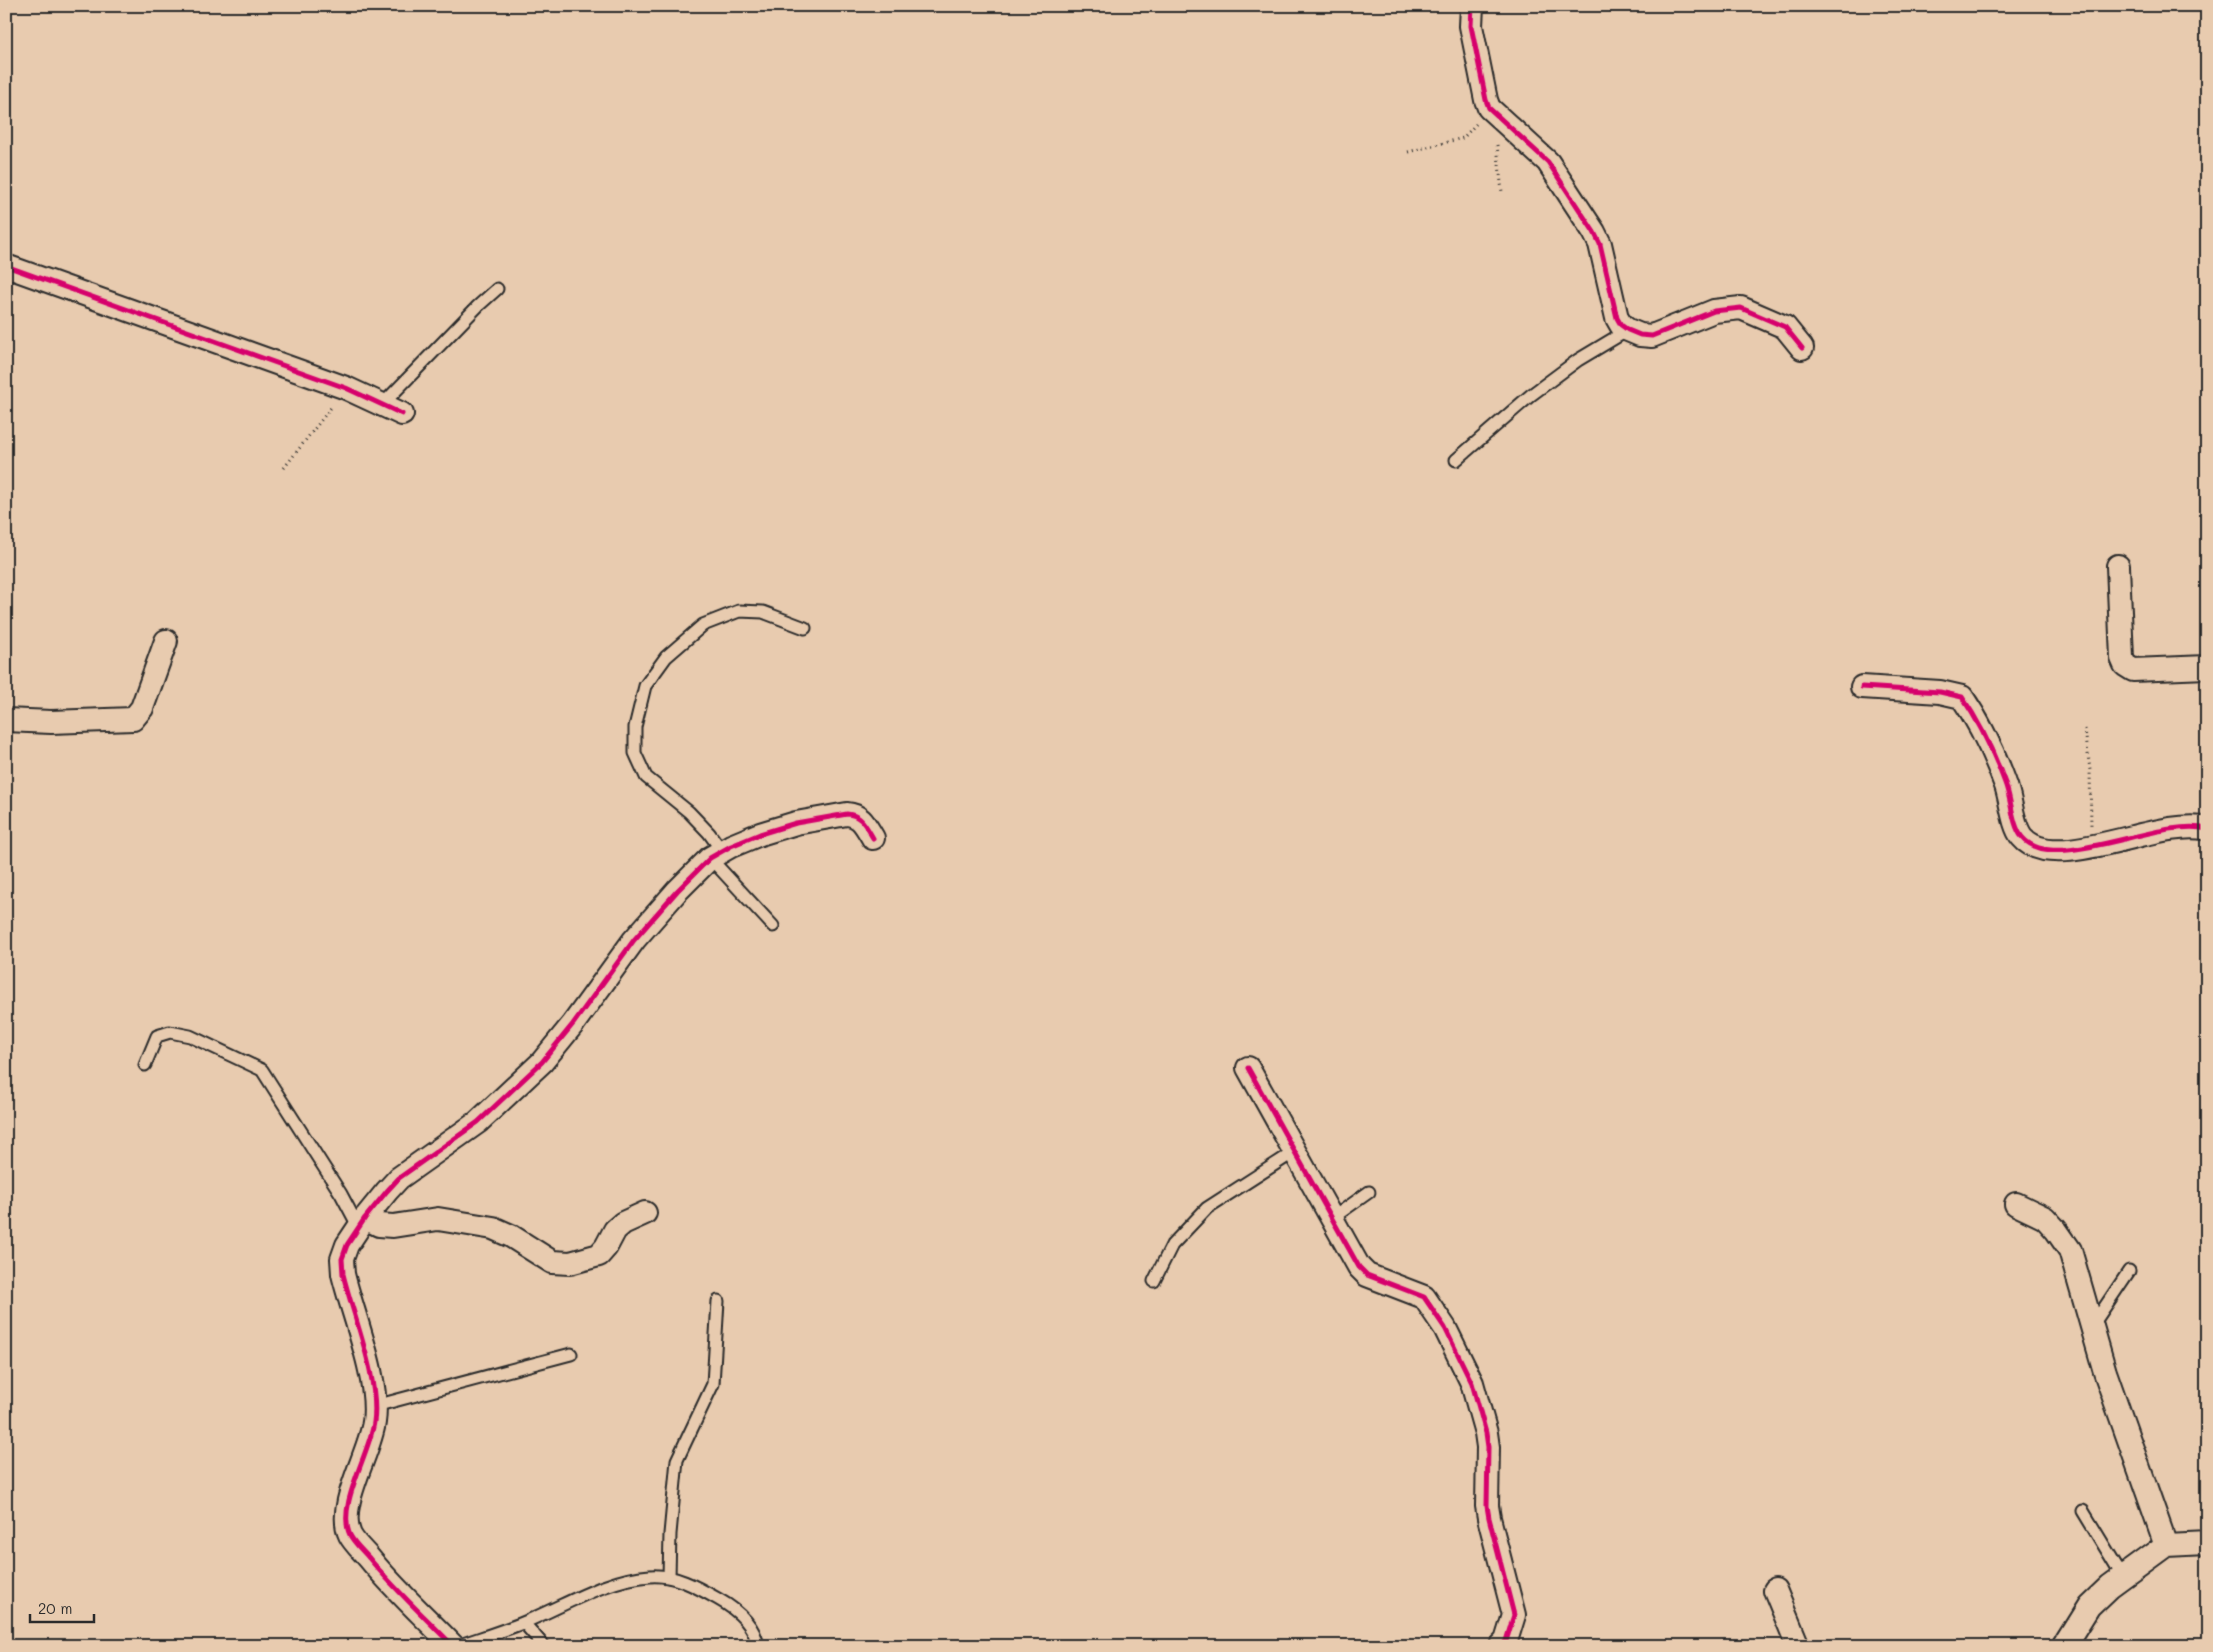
<svg xmlns="http://www.w3.org/2000/svg" width="2213" height="1652" font-family="Mali,sans-serif">
	<style>
		.lines { fill: none; stroke-linecap: round; stroke-linejoin: round }
		.lane-casing { stroke: #2b2b2b; stroke-width: 15 }
		.street-casing { stroke: #2b2b2b; stroke-width: 26 }
		.path { stroke: #2b2b2b; stroke-width: 3; stroke-dasharray: 1 4; stroke-linecap: butt }
		.lane { stroke: #e8cbaf; stroke-width: 11 }
		.street { stroke: #e8cbaf; stroke-width: 22 }
		.cycleway-casing { stroke: #e8cbaf; stroke-width: 8 }
		.cycleway { stroke: #d6006c; stroke-width: 5 }
	</style>
	<rect width="100%" height="100%" fill="#e8cbaf"/>
	<filter id="ink" filterUnits="userSpaceOnUse"><feTurbulence type="fractalNoise" baseFrequency=".02" numOctaves="2"/><feDisplacementMap in="SourceGraphic" scale="10" xChannelSelector="R" yChannelSelector="G"/><feConvolveMatrix kernelMatrix="1 2 1 2 8 2 1 2 1" color-interpolation-filters="sRGB"/></filter>
	<g filter="url(#ink)">
		<g class="lines">
			<defs>
				<g id="lane">
					<path d="M 382,405 L 478,306 L 497,289"/>
					<path d="M 1456,460 L 1531,395 L 1578,360 L 1628,330"/>
					<path d="M 722,851 L 709,833 L 689,812 L 646,777 L 635,753 L 635,727 L 645,686 L 666,657 L 703,625 L 739,611 L 763,612 L 805,628"/>
					<path d="M 710,858 L 773,926"/>
					<path d="M 145,1065 L 157,1036 L 170,1032 L 190,1036 L 262,1070 L 341,1194 L 358,1226"/>
					<path d="M 1331,1219 L 1369,1192"/>
					<path d="M 1154,1281 L 1172,1245 L 1207,1208 L 1294,1152"/>
					<path d="M 2092,1326 L 2129,1271"/>
					<path d="M 375,1406 L 571,1354"/>
					<path d="M 2083,1511 L 2123,1577"/>
					<path d="M 669,1577 L 670,1534 L 677,1460 L 713,1384 L 718,1301"/>
					<path d="M 524,1623 L 544,1646"/>
					<path d="M 457,1646 C 480,1638 503,1631 525,1622 C 566,1605 606,1579 650,1576 C 674,1574 697,1587 718,1599 C 736,1609 754,1623 758,1646"/>
				</g>
				<g id="street">
					<path d="M 1472,6 L 1471,26 L 1486,100 L 1489,108 L 1548,162 L 1594,232 L 1600,244 L 1617,318 L 1621,325 L 1628,330 L 1640,335 L 1652,336 L 1714,311 L 1741,308 L 1785,327 L 1802,348"/>
					<path d="M 6,266 L 346,388 L 402,414"/>
					<path d="M 2118,566 L 2122,658 L 2125,665 L 2133,670 L 2207,667"/>
					<path d="M 1862,687 L 1940,692 L 1962,697 C 1980,723 1994,753 2005,783 C 2011,797 2012,825 2022,837 C 2054,876 2160,816 2207,829"/>
					<path d="M 6,720 L 51,722 L 133,719 L 142,708 L 166,641"/>
					<path d="M 1248,1068 L 1359,1267 L 1367,1275 L 1424,1297 L 1445,1328 L 1472,1383 L 1486,1433 L 1488,1447 L 1487,1506 L 1489,1518 L 1514,1615 L 1506,1641 L 1501,1646"/>
					<path d="M 2016,1204 L 2045,1218 L 2056,1230 L 2070,1250 L 2105,1372 L 2166,1545"/>
					<path d="M 365,1218 L 379,1225 L 393,1226 L 438,1219 L 493,1228 L 511,1236 L 552,1262 L 570,1263 L 599,1255 L 606,1247 L 615,1230 L 623,1223 L 645,1213"/>
					<path d="M 1775,1590 L 1798,1646"/>
					<path d="M 453,1646 C 425,1617 395,1590 369,1558 C 363,1551 354,1543 350,1535 C 336,1506 370,1453 374,1422 C 380,1380 353,1316 343,1274 L 342,1259 L 347,1245 L 365,1218 L 387,1191 L 399,1178 L 478,1122 L 542,1062 L 573,1024 L 634,940 L 677,891 L 710,858 L 731,846 L 760,834 L 796,823 L 847,814 C 862,815 866,827 873,838"/>
					<path d="M 2064,1646 L 2089,1606 L 2110,1586 L 2166,1545 L 2207,1543"/>
				</g>
			</defs>
			<!-- lane casing -->
			<use href="#lane" class="lane-casing"/>
			<!-- street casing -->
			<use href="#street" class="street-casing"/>
			<!-- path -->
			<g class="path">
				<path d="M 1497,145 L 1502,192"/>
				<path d="M 1408,152 L 1463,138 L 1476,124"/>
				<path d="M 284,468 L 333,405"/>
				<path d="M 2085,729 L 2090,770 L 2091,826"/>
			</g>
			<!-- lane -->
			<use href="#lane" class="lane"/>
			<!-- street -->
			<use href="#street" class="street"/>
			<defs>
				<g id="cycleway">
					<path d="M 1472,6 L 1471,26 L 1486,100 L 1489,108 L 1548,162 L 1594,232 L 1600,244 L 1617,318 L 1621,325 L 1628,330 L 1640,335 L 1652,336 L 1714,311 L 1741,308 L 1785,327 L 1802,348"/>
					<path d="M 6,266 L 346,388 L 402,414"/>
					<path d="M 1862,687 L 1940,692 L 1962,697 C 1980,723 1994,753 2005,783 C 2011,797 2012,825 2022,837 C 2054,876 2160,816 2207,829"/>
					<path d="M 1248,1068 L 1359,1267 L 1367,1275 L 1424,1297 L 1445,1328 L 1472,1383 L 1486,1433 L 1488,1447 L 1487,1506 L 1489,1518 L 1514,1615 L 1506,1641 L 1501,1646"/>
					<path d="M 453,1646 C 425,1617 395,1590 369,1558 C 363,1551 354,1543 350,1535 C 336,1506 370,1453 374,1422 C 380,1380 353,1316 343,1274 L 342,1259 L 347,1245 L 365,1218 L 387,1191 L 399,1178 L 478,1122 L 542,1062 L 573,1024 L 634,940 L 677,891 L 710,858 L 731,846 L 760,834 L 796,823 L 847,814 C 862,815 866,827 873,838"/>
				</g>
			</defs>
			<!-- cycleway casing -->
			<use href="#cycleway" class="cycleway-casing"/>
			<!-- cycleway -->
			<use href="#cycleway" class="cycleway"/>
		</g>
	</g>
	<!-- margin -->
	<rect width="2213" height="1652" fill="none" stroke="#e8cbaf" stroke-width="25"/>
	<rect x="12" y="12" width="2188" height="1627" fill="none" stroke="#2b2b2b" stroke-width="2" filter="url(#ink)"/>
	<!-- scale -->
	<path d="M30 1614v8h64v-8" fill="none" stroke="#2b2b2b" stroke-width="2.5"/>
	<text x="38" y="1614" font-size="15" fill="#2b2b2b" stroke="#e8cbaf" stroke-width="4" paint-order="stroke">20 m</text>
</svg>
